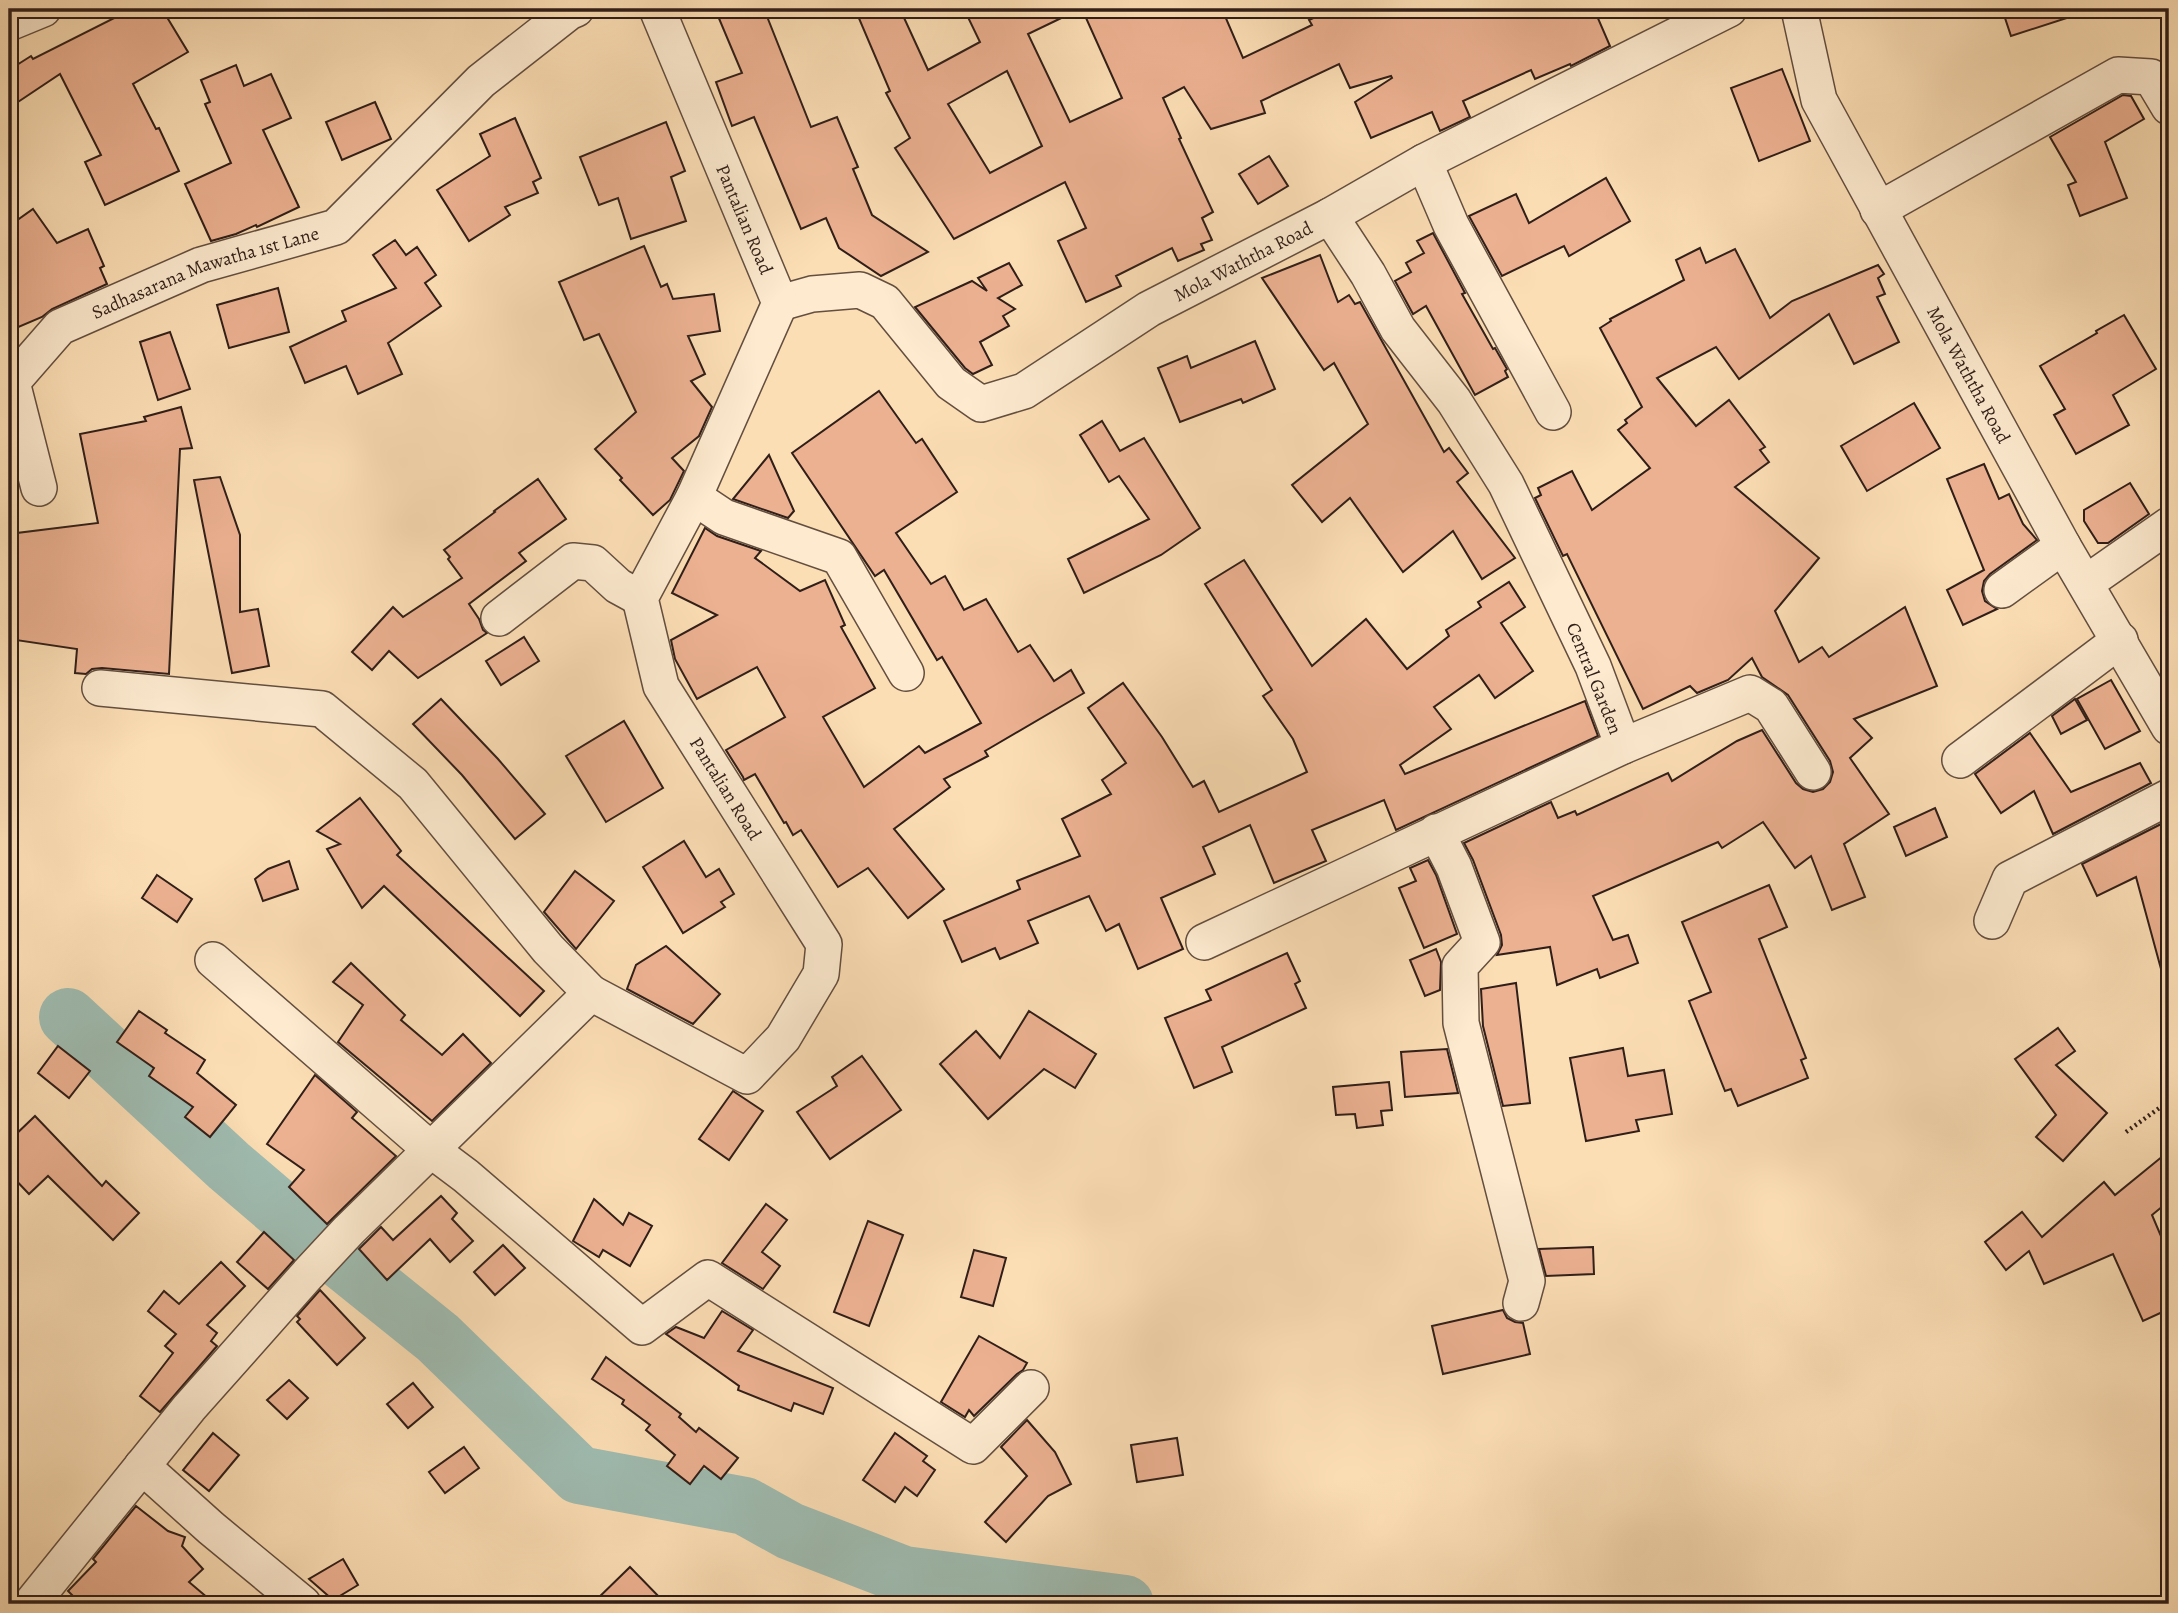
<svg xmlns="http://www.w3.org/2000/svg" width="2178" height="1613" font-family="Alegreya,serif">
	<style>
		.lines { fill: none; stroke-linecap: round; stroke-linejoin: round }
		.river { stroke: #9fbcb1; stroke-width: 58 }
		.building { fill: #ecb191; stroke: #301e18; stroke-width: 2; fill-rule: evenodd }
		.street-casing { stroke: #634e3f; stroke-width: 38 }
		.path { stroke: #301e18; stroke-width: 4.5; stroke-dasharray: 2 3.5; stroke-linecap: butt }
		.street { stroke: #fdeacf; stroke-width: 35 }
		.labels { text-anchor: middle; stroke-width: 6; stroke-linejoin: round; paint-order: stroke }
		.street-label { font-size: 19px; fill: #301e18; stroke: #fdeacf }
	</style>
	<rect width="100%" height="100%" fill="#fcdeb5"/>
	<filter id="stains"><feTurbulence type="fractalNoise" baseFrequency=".00286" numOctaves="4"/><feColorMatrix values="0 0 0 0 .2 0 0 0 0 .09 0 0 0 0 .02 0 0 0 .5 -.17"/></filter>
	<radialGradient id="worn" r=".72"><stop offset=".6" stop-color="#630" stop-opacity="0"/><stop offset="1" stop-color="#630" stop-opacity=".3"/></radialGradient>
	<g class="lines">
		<!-- river -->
		<path class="river" d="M 68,1017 L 229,1166 L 310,1235 L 438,1338 L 579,1475 L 745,1506 L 790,1531 L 904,1575 L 1125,1604"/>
	</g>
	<!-- building -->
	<g class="building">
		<path d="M 132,9 L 162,9 L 188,52 L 133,84 L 156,129 L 159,128 L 179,171 L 105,205 L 85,162 L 101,155 L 60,74 L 9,108 L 9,70 L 31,56 L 33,59 Z"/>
		<path d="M 715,9 L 764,9 L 811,127 L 837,117 L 858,167 L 853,169 L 872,215 L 928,252 L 881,276 L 839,248 L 826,218 L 801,229 L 754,117 L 732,126 L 716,82 L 742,73 Z"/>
		<path d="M 855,9 L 900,9 L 928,70 L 980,42 L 964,9 L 1080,9 L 1028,34 L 1070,122 L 1122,98 L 1082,9 L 1222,9 L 1243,58 L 1312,25 L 1309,20 L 1333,9 L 1594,9 L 1610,46 L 1571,66 L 1570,64 L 1535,79 L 1531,70 L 1463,101 L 1470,117 L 1440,131 L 1432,112 L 1371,138 L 1355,102 L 1392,78 L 1391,76 L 1350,88 L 1339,64 L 1261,101 L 1265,113 L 1211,129 L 1184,87 L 1163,98 L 1181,138 L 1179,139 L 1213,212 L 1202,218 L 1212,240 L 1201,244 L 1204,250 L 1178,261 L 1172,248 L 1116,276 L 1121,286 L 1086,302 L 1058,241 L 1086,228 L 1065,182 L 954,239 L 895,148 L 910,138 L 886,93 L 890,91 ZM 1007,71 L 1042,146 L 990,173 L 948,104 Z"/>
		<path d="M 2002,9 L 2078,9 L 2079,14 L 2011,36 Z"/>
		<path d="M 236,65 L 244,86 L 271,74 L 291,118 L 263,130 L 299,207 L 257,227 L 256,225 L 236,234 L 211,241 L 185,184 L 231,163 L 205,104 L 210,102 L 201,80 Z"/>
		<path d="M 1782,69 L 1810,141 L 1759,161 L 1731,88 Z"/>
		<path d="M 2123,95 L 2131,96 L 2144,119 L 2105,142 L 2127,198 L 2080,216 L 2068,185 L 2076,182 L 2050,137 Z"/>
		<path d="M 375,102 L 391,139 L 342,160 L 326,122 Z"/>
		<path d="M 515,118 L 541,178 L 533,182 L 538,193 L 505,207 L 510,215 L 469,241 L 437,190 L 490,156 L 480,134 Z"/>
		<path d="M 666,122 L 685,171 L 671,177 L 686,221 L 631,239 L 618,198 L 599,205 L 580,157 Z"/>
		<path d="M 1269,156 L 1288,186 L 1258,204 L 1239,174 Z"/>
		<path d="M 1606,178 L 1630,221 L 1569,256 L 1564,246 L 1502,276 L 1469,216 L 1516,194 L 1529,223 Z"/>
		<path d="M 33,209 L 57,243 L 88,229 L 104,266 L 100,268 L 107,284 L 52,309 L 42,317 L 9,331 L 9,226 Z"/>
		<path d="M 1433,233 L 1465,293 L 1462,294 L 1493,349 L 1495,348 L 1507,369 L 1505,371 L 1508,377 L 1475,395 L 1426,306 L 1413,314 L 1395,281 L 1411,272 L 1406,263 L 1424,253 L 1417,241 Z"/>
		<path d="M 395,240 L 406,255 L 417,247 L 436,275 L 425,283 L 441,306 L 388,343 L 402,374 L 358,394 L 346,366 L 305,383 L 290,347 L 346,321 L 342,311 L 396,288 L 373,255 Z"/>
		<path d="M 644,246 L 661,287 L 667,284 L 673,299 L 714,294 L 720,331 L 688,336 L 705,374 L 691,381 L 712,407 L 699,436 L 672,458 L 684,471 L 670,500 L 653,515 L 620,480 L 622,478 L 595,449 L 636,412 L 599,334 L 584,340 L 559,282 Z"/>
		<path d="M 1700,248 L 1706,263 L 1735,249 L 1770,318 L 1792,301 L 1878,265 L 1884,274 L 1878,278 L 1885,294 L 1877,297 L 1899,342 L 1854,364 L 1829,314 L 1739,379 L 1716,347 L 1657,378 L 1696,426 L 1729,400 L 1765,447 L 1760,450 L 1769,462 L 1735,487 L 1819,558 L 1775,611 L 1799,662 L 1822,647 L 1829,657 L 1905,607 L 1937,686 L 1854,719 L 1872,738 L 1850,758 L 1889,814 L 1844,844 L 1865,897 L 1832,910 L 1811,856 L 1795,868 L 1763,822 L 1722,848 L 1718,842 L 1593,896 L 1613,940 L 1628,935 L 1638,963 L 1600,978 L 1597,969 L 1557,985 L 1550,947 L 1497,955 L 1502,945 L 1501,935 L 1473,860 L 1464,843 L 1551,802 L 1558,818 L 1575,811 L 1577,815 L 1668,773 L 1672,781 L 1737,741 L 1762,730 L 1796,783 L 1803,789 L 1813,792 L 1823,789 L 1830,782 L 1833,772 L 1830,761 L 1788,695 L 1762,677 L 1752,658 L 1728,680 L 1697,693 L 1690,686 L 1643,709 L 1567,554 L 1563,556 L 1535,498 L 1541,495 L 1538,488 L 1572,471 L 1592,510 L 1650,468 L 1618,430 L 1627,423 L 1625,420 L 1642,407 L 1600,328 L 1611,321 L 1610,319 L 1684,280 L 1676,260 Z"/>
		<path d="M 1320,255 L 1338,302 L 1349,295 L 1355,304 L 1360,302 L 1444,452 L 1449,448 L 1468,473 L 1457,482 L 1515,558 L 1482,579 L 1453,531 L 1403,572 L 1350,498 L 1322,522 L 1292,485 L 1368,424 L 1334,363 L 1324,370 L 1262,278 Z"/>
		<path d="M 1009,263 L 1022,285 L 998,298 L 1015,309 L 1003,316 L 1009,326 L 980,342 L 992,365 L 973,374 L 965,368 L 915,307 L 972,281 L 987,291 L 978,278 Z"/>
		<path d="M 278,288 L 289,332 L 229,348 L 217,305 Z"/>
		<path d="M 2124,315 L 2156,369 L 2113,395 L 2129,425 L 2076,454 L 2054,415 L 2065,409 L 2040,366 L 2097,333 L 2096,331 Z"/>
		<path d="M 170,332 L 190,389 L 158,400 L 140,342 Z"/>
		<path d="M 1255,341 L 1275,389 L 1243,403 L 1241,399 L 1180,422 L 1158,368 L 1187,356 L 1191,368 Z"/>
		<path d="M 879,391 L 916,443 L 922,439 L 957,492 L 896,533 L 931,584 L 945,576 L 964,610 L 986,599 L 1018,652 L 1030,645 L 1054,681 L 1071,670 L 1084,693 L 985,751 L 988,756 L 944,779 L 950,787 L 894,829 L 944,889 L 908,918 L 868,868 L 838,887 L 801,830 L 793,835 L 786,822 L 784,823 L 755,774 L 744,780 L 743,777 L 726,750 L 785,717 L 757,667 L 697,699 L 675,659 L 671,640 L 717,615 L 672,593 L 705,528 L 717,536 L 761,551 L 755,558 L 800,591 L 825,580 L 845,625 L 841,627 L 875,688 L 823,717 L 864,787 L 919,746 L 925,753 L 981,723 L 942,657 L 937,660 L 884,570 L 875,576 L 792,453 Z"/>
		<path d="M 1914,403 L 1940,448 L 1867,491 L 1841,446 Z"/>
		<path d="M 181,407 L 192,448 L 180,449 L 169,674 L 102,668 L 92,669 L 86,674 L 75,673 L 77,649 L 9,639 L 9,534 L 98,523 L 80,434 L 146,421 L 144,417 Z"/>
		<path d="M 1102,421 L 1120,451 L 1144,438 L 1200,528 L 1161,555 L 1084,593 L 1068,559 L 1149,519 L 1119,476 L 1109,482 L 1080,435 Z"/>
		<path d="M 769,455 L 794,511 L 788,518 L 733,499 Z"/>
		<path d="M 1984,464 L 1999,499 L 2009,494 L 2023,524 L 2037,540 L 1990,574 L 1984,581 L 1982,591 L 1985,601 L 1997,609 L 1963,625 L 1947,590 L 1984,570 L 1947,479 Z"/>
		<path d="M 220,477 L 240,535 L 240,612 L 258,609 L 269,666 L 232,673 L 194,480 Z"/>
		<path d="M 538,479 L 566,519 L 519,553 L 526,561 L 469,604 L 479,619 L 483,630 L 487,633 L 418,678 L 389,651 L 372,670 L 352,652 L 393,607 L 403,617 L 462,578 L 448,559 L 450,557 L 444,550 L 495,512 L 494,511 Z"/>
		<path d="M 2130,483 L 2149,514 L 2108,543 L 2098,543 L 2084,521 L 2084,510 Z"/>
		<path d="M 1244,560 L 1312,666 L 1366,619 L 1407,669 L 1449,636 L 1446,630 L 1481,607 L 1478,602 L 1509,582 L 1525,607 L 1501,623 L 1533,671 L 1495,698 L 1479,675 L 1434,707 L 1451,729 L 1400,765 L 1405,774 L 1585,701 L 1598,736 L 1396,830 L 1384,800 L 1312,830 L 1326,861 L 1274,883 L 1250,825 L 1203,847 L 1215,874 L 1161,898 L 1183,949 L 1138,969 L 1119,924 L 1106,931 L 1089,896 L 1028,921 L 1038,943 L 1000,959 L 995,948 L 962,962 L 944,921 L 1020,889 L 1017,881 L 1080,856 L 1062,819 L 1111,794 L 1102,780 L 1126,763 L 1088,708 L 1123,683 L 1162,737 L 1193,787 L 1204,781 L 1219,812 L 1307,772 L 1293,739 L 1263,696 L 1272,690 L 1205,584 Z"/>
		<path d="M 524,637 L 539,661 L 501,685 L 486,661 Z"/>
		<path d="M 2111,680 L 2140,731 L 2105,749 L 2077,699 Z"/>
		<path d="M 441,699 L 498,759 L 545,814 L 515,839 L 462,775 L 413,724 Z"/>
		<path d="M 2075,699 L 2087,720 L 2061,734 L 2052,716 Z"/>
		<path d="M 624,721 L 663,788 L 606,822 L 566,756 Z"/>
		<path d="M 2030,733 L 2071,792 L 2140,763 L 2151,783 L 2053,834 L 2034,791 L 2001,813 L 1975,774 Z"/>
		<path d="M 360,798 L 401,851 L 397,855 L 544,991 L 520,1016 L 384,886 L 362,908 L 327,849 L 340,844 L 317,831 Z"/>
		<path d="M 1935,808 L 1947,837 L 1906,856 L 1894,827 Z"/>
		<path d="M 2169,820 L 2169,968 L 2161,969 L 2136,877 L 2097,896 L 2082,864 Z"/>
		<path d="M 684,841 L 706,877 L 719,869 L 734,894 L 721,902 L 725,907 L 683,933 L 643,867 Z"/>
		<path d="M 1428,860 L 1436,875 L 1457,934 L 1424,948 L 1399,888 L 1416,881 L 1410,868 Z"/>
		<path d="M 289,861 L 298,889 L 263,901 L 255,879 L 268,869 Z"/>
		<path d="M 575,871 L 614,901 L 576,949 L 544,912 Z"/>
		<path d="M 157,875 L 192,899 L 177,922 L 142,898 Z"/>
		<path d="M 1769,885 L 1787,927 L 1759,939 L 1806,1058 L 1801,1060 L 1808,1078 L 1738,1106 L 1731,1089 L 1725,1091 L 1689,1001 L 1711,992 L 1682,922 Z"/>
		<path d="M 666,946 L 720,994 L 693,1024 L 627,989 L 636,965 Z"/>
		<path d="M 1436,949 L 1441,962 L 1440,990 L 1425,996 L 1410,960 Z"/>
		<path d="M 1287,953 L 1300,981 L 1295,984 L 1306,1008 L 1222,1047 L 1232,1072 L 1194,1088 L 1165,1018 L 1211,1000 L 1206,990 Z"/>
		<path d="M 351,963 L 405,1015 L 401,1020 L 442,1055 L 463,1034 L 491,1063 L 432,1121 L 338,1042 L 363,1005 L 333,982 Z"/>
		<path d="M 1516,983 L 1530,1103 L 1503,1106 L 1483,1026 L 1481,989 Z"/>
		<path d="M 139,1011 L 167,1030 L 165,1033 L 205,1060 L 197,1073 L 236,1105 L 210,1137 L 185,1117 L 193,1107 L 149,1076 L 154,1068 L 117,1042 Z"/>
		<path d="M 1029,1011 L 1096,1054 L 1075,1088 L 1044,1069 L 988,1119 L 940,1064 L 976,1031 L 1000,1058 Z"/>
		<path d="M 2058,1028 L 2075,1051 L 2056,1065 L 2107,1113 L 2063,1161 L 2036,1137 L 2056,1115 L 2015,1059 Z"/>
		<path d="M 58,1046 L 90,1071 L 69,1098 L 38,1073 Z"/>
		<path d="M 1623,1048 L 1628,1076 L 1664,1070 L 1672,1114 L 1636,1120 L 1639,1131 L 1586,1141 L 1570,1058 Z"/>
		<path d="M 1447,1049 L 1458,1093 L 1405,1097 L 1401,1052 Z"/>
		<path d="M 862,1056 L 901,1110 L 830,1159 L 797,1112 L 837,1086 L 832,1077 Z"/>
		<path d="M 315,1075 L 357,1112 L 352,1118 L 396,1156 L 327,1224 L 289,1187 L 304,1170 L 267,1144 Z"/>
		<path d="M 1389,1082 L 1392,1110 L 1381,1111 L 1383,1125 L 1357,1128 L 1355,1114 L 1336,1115 L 1333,1087 Z"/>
		<path d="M 733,1091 L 763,1111 L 729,1160 L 699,1139 Z"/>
		<path d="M 35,1116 L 102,1186 L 106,1181 L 139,1213 L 113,1240 L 48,1176 L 29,1194 L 9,1173 L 9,1141 Z"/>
		<path d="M 2169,1151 L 2169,1201 L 2152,1215 L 2169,1255 L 2169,1309 L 2143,1321 L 2113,1254 L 2044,1284 L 2029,1251 L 2006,1270 L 1985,1242 L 2022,1212 L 2042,1237 L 2104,1182 L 2115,1195 Z"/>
		<path d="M 441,1196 L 457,1213 L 452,1219 L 473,1241 L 450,1262 L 430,1239 L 387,1280 L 359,1249 L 381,1227 L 393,1240 Z"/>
		<path d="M 594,1199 L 623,1225 L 629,1213 L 652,1226 L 630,1266 L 603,1250 L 599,1257 L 573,1241 Z"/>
		<path d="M 766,1204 L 787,1220 L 762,1252 L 780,1266 L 763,1289 L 722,1263 Z"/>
		<path d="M 868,1221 L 903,1235 L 869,1326 L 834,1312 Z"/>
		<path d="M 264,1232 L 294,1260 L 268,1289 L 237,1262 Z"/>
		<path d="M 503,1245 L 525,1268 L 495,1295 L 474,1272 Z"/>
		<path d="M 1593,1247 L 1594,1274 L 1546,1276 L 1539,1249 Z"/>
		<path d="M 974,1250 L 1006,1258 L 993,1306 L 961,1297 Z"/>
		<path d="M 221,1262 L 245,1286 L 207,1325 L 217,1333 L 211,1341 L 217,1346 L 160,1412 L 140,1396 L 173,1353 L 165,1346 L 176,1334 L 148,1311 L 164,1291 L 179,1304 Z"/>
		<path d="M 320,1290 L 365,1338 L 337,1365 L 297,1322 L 300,1319 L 297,1316 Z"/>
		<path d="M 1503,1310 L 1507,1318 L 1515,1322 L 1523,1323 L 1530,1354 L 1443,1374 L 1432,1326 Z"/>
		<path d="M 722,1311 L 753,1330 L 738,1351 L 833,1388 L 823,1414 L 794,1403 L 791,1411 L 738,1390 L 739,1386 L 666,1334 L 676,1327 L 704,1338 Z"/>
		<path d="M 979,1336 L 1027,1363 L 1023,1370 L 1017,1374 L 974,1416 L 969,1410 L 965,1417 L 941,1402 Z"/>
		<path d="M 606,1357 L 681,1414 L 679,1417 L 696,1432 L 699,1428 L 738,1458 L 721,1479 L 704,1466 L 690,1484 L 667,1466 L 675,1455 L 646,1430 L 650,1425 L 622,1404 L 624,1400 L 592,1379 Z"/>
		<path d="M 289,1380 L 308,1398 L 287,1419 L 267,1400 Z"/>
		<path d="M 413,1383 L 433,1407 L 408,1428 L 387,1404 Z"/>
		<path d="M 1027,1420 L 1055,1452 L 1071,1484 L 1048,1496 L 1006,1542 L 985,1522 L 1027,1476 L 1001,1447 Z"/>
		<path d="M 213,1433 L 239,1455 L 209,1491 L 183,1470 Z"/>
		<path d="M 895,1433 L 927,1456 L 923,1461 L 935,1470 L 917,1496 L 905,1487 L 895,1502 L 863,1480 Z"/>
		<path d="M 1177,1438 L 1183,1475 L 1137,1482 L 1131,1445 Z"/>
		<path d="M 464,1447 L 479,1468 L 445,1493 L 429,1472 Z"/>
		<path d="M 136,1506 L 168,1531 L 185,1537 L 182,1546 L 203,1569 L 189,1582 L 215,1604 L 81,1604 L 68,1591 L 96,1562 L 93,1559 Z"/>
		<path d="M 343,1559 L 358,1585 L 333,1600 L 309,1579 Z"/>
		<path d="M 630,1567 L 666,1604 L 592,1604 Z"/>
	</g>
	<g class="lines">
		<defs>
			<g id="street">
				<path id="s1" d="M 1799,9 L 1819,100 L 2063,546 L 2169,727"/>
				<path d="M 9,23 L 43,9"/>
				<path d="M 1424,162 L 1451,225 L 1553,412"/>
				<path d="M 1878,210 L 2118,75 L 2151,77 L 2169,107"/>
				<path id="s2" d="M 780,303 L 812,294 L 860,290 L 885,302 L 951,383 L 981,404 L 1024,391 L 1149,309 L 1330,216 L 1424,162 L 1729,9"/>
				<path id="s3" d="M 39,488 L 12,382 L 60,327 L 201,265 L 336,227 L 481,81 L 569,12 L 576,9"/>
				<path d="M 694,497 L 724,517 L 839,557 L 906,673"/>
				<path d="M 2086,583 L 2169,525"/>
				<path d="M 2002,590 L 2063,546"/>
				<path d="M 499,618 L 573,561 L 593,563 L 618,586 L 640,598"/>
				<path d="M 100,688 L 322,709 L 413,784 L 548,949 L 591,993"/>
				<path d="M 1623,746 L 1750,693 L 1771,706 L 1813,772"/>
				<path d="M 1960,760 L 2120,640"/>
				<path d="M 1436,832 L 1454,867 L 1482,942 L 1460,966 L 1461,1023 L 1527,1281 L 1521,1303"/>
				<path d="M 1992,921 L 2010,879 L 2169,797"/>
				<path d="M 1204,942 L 1623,746 L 1593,666 L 1506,484 L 1454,401 L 1398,329 L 1368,274 L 1330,216"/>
				<path d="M 213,960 L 430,1149 L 466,1176 L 642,1327 L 708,1278 L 973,1446 L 1031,1388"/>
				<path d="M 142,1466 L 211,1528 L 303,1604"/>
				<path d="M 31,1604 L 189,1408 L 308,1274 L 348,1231 L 591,993 L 747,1076 L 783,1038 L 821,974 L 824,944 L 661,686 L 640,598 L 694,497 L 780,303 L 657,9"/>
			</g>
		</defs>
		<!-- street casing -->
		<use href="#street" class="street-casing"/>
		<!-- path -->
		<path class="path" d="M 2126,1132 L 2169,1101"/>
		<!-- street -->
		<use href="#street" class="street"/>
	</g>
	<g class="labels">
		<!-- street labels -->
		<g class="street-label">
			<text transform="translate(745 219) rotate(67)" y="7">Pantalian Road</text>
			<text dy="7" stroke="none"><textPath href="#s2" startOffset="550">Mola Waththa Road</textPath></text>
			<text dy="7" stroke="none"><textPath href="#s3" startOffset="338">Sadhasarana Mawatha 1st Lane</textPath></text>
			<text dy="7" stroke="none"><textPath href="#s1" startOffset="406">Mola Waththa Road</textPath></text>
			<text transform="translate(1595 678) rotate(68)" y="7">Central Garden</text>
			<text transform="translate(726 788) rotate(58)" y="7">Pantalian Road</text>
		</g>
	</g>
	<!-- margin -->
	<rect width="2178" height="1613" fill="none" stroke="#fcdeb5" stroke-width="35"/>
	<rect x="10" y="10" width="2157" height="1592" fill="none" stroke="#301e18" stroke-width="3.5"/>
	<rect x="18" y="18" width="2143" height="1578" fill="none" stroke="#301e18" stroke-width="2"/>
	<rect width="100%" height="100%" filter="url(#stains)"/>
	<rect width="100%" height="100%" fill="url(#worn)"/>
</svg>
